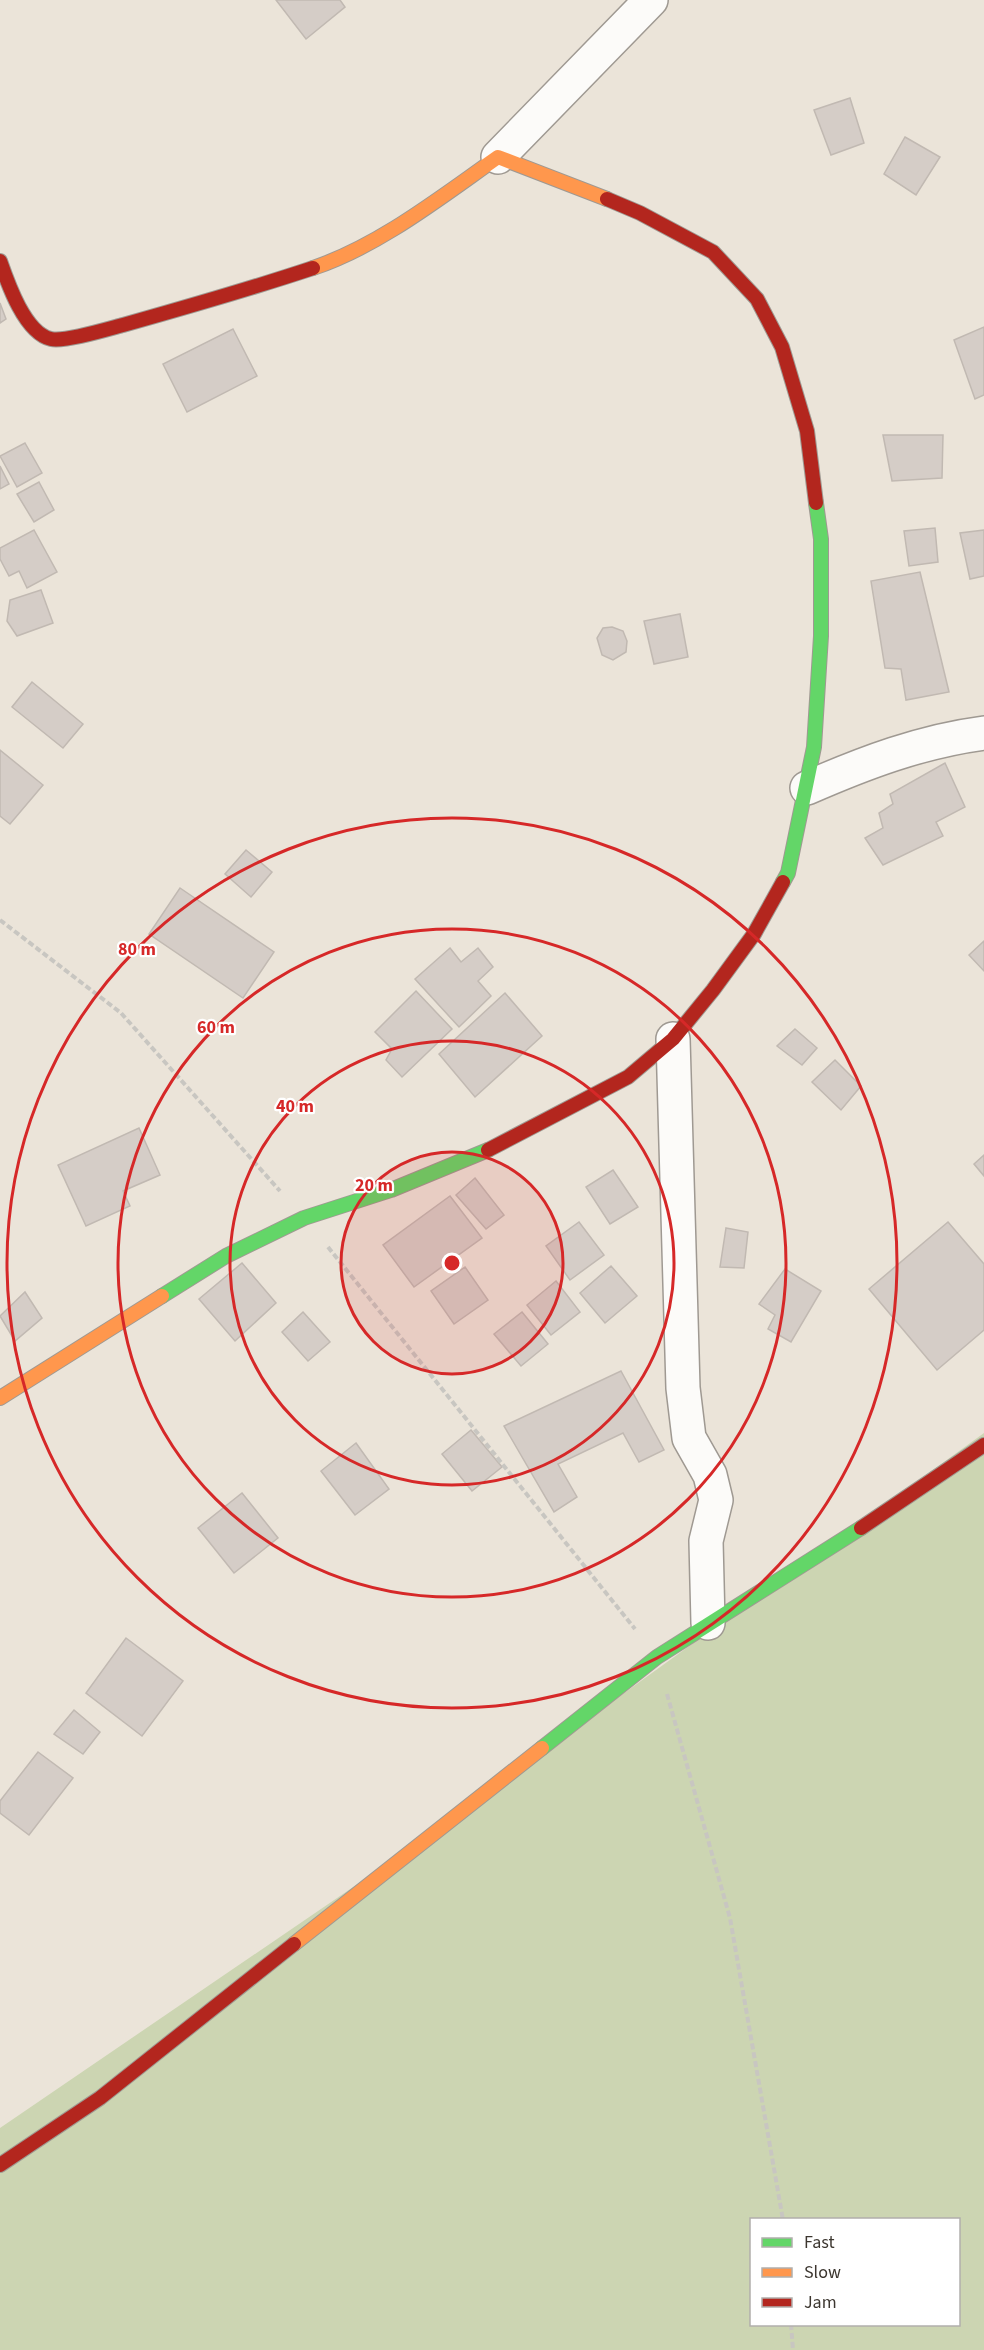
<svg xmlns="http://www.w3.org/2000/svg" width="984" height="2350" font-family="'Source Sans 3',sans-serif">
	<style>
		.green { fill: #ccd5b2; fill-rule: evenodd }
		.building { fill: #d5cdc7; stroke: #c1b9b2; stroke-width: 1.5 }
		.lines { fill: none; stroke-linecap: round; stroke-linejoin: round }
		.street-casing { stroke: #9f9992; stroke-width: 36 }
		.fast-casing { stroke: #9f9992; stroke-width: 16 }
		.slow-casing { stroke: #9f9992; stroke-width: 16 }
		.jam-casing { stroke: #9f9992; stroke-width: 16 }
		.path { stroke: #c8c6c1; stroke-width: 4; stroke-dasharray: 6 3; stroke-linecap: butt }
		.street { stroke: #fcfbf9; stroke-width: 33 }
		.fast { stroke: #63d668; stroke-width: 14 }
		.slow { stroke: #ff974d; stroke-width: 14 }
		.jam { stroke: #b3261e; stroke-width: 14 }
		.ring { fill: none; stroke: #d62828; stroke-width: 3 }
		.centre { fill: #d62828; stroke: #fff; stroke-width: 3 }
		.ring-label { font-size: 18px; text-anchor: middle; font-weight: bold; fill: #d62828; stroke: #fff; stroke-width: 4.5; stroke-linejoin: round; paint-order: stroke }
	</style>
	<rect width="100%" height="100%" fill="#ebe4d9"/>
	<!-- green -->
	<path class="green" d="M 984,1433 L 984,2350 L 0,2350 L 0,2128 L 400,1855 ZM 752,2220 L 958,2220 L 958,2324 L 752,2324 Z"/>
	<!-- building -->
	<g class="building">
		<path d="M 276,0 L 340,0 L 345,7 L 306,39 Z"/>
		<path d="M 850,98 L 864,143 L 831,155 L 814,110 Z"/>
		<path d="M 905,137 L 940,157 L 916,195 L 884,174 Z"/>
		<path d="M 0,303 L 6,319 L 0,323 Z"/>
		<path d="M 984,327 L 984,395 L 975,399 L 954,340 Z"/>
		<path d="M 233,329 L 257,376 L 187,412 L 163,364 Z"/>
		<path d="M 883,435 L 943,435 L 942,478 L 892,481 Z"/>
		<path d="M 25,443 L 42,473 L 17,487 L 0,456 Z"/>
		<path d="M 0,466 L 9,484 L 0,489 Z"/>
		<path d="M 39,482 L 54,510 L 34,522 L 17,494 Z"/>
		<path d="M 935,528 L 938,562 L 909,566 L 904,531 Z"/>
		<path d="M 34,530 L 57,572 L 27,588 L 19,571 L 9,576 L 0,559 L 0,548 Z"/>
		<path d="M 984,530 L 984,576 L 970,579 L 960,533 Z"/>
		<path d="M 920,572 L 949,692 L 906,700 L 901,669 L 885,668 L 871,581 Z"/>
		<path d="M 41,590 L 53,623 L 17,636 L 7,621 L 10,600 Z"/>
		<path d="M 680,614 L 688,657 L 654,664 L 644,621 Z"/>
		<path d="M 612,627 L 623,631 L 627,641 L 626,652 L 613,660 L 602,655 L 597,638 L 603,628 Z"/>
		<path d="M 32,682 L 83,724 L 63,748 L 12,707 Z"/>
		<path d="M 0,750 L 43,785 L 10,824 L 0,816 Z"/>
		<path d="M 945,763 L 965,807 L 936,822 L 943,836 L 883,865 L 865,838 L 883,828 L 879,813 L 893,804 L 890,794 Z"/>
		<path d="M 246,850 L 272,872 L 251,897 L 225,874 Z"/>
		<path d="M 180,888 L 274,952 L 243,998 L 149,934 Z"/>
		<path d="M 984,941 L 984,971 L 969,955 Z"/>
		<path d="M 450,948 L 461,962 L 478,948 L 493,967 L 478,981 L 491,996 L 459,1027 L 415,979 Z"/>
		<path d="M 416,991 L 452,1029 L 402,1077 L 386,1060 L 392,1049 L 375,1032 Z"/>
		<path d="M 505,993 L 542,1036 L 475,1097 L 439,1054 Z"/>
		<path d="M 795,1029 L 817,1048 L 802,1065 L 777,1046 Z"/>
		<path d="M 835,1060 L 861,1086 L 841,1110 L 812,1082 Z"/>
		<path d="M 139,1128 L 160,1175 L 123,1191 L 130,1206 L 86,1226 L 58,1165 Z"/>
		<path d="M 984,1155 L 984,1176 L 974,1164 Z"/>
		<path d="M 613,1170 L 638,1207 L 610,1224 L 586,1187 Z"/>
		<path d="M 475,1178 L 504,1215 L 486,1229 L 456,1195 Z"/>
		<path d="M 450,1196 L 482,1238 L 414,1287 L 383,1245 Z"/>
		<path d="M 579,1222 L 604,1255 L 570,1280 L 546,1246 Z"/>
		<path d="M 948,1222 L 984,1264 L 984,1330 L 937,1370 L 869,1289 Z"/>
		<path d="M 726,1228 L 748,1232 L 744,1268 L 720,1267 Z"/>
		<path d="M 242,1263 L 276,1303 L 235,1341 L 199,1299 Z"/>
		<path d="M 611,1266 L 637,1296 L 605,1323 L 580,1293 Z"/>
		<path d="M 465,1267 L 488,1300 L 454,1324 L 431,1291 Z"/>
		<path d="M 785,1269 L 821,1291 L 791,1342 L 768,1329 L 775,1315 L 759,1304 Z"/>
		<path d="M 556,1281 L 580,1312 L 551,1335 L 527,1305 Z"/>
		<path d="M 25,1292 L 42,1318 L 15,1341 L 0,1316 Z"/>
		<path d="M 303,1312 L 330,1342 L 308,1361 L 282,1332 Z"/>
		<path d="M 522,1312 L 548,1344 L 521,1366 L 494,1334 Z"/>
		<path d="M 621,1371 L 664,1450 L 639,1462 L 623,1433 L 558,1464 L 577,1497 L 554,1512 L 504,1426 Z"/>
		<path d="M 471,1430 L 502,1467 L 472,1491 L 442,1454 Z"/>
		<path d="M 356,1443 L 389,1489 L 355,1515 L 321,1471 Z"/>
		<path d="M 242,1493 L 278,1538 L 234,1573 L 198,1528 Z"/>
		<path d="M 126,1638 L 183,1681 L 142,1736 L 86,1693 Z"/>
		<path d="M 74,1710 L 100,1732 L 83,1754 L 54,1734 Z"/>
		<path d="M 38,1752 L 73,1778 L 29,1835 L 0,1813 L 0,1801 Z"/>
	</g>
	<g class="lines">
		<defs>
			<g id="street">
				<path d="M 498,157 L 651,0"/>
				<path d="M 807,788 C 864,763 922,741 984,733"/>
				<path d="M 673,1039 L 683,1388 L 689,1438 L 710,1475 L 716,1500 L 706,1541 L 708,1623"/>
			</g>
			<g id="fast">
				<path d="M 783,882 L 788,873 L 814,747 L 821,636 L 821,539 L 816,503"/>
				<path d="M 162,1296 L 226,1256 L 304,1218 L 391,1190 L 488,1150"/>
				<path d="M 542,1748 L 657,1657 L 861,1528"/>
			</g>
			<g id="slow">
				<path d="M 313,268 C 379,246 441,197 498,157 L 607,199"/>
				<path d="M 0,1398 L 162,1296"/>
				<path d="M 294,1944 L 542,1748"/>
			</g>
			<g id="jam">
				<path d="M 607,199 L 640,213 L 713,252 L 757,299 L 782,347 L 807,431 L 816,503"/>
				<path d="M 0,261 C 8,284 25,333 51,339 C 65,342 108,329 123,325 C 187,307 250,289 313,268"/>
				<path d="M 488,1150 L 628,1077 L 673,1039 L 713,990 L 754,934 L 783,882"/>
				<path d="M 861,1528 L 984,1445"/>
				<path d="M 0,2165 L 100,2098 L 294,1944"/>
			</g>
		</defs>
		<!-- street casing -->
		<use href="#street" class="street-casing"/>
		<!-- fast casing -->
		<use href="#fast" class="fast-casing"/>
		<!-- slow casing -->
		<use href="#slow" class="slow-casing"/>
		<!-- jam casing -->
		<use href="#jam" class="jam-casing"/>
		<!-- path -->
		<g class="path">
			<path d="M 0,920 L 121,1013 L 280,1191"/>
			<path d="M 328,1247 L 635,1629"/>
			<path d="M 667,1694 L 730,1918 L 783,2220"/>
			<path d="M 791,2324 L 793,2350"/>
		</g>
		<!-- street -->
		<use href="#street" class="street"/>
		<!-- fast -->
		<use href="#fast" class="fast"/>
		<!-- slow -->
		<use href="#slow" class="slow"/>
		<!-- jam -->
		<use href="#jam" class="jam"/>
	</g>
	<!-- distance rings -->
	<circle cx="452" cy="1263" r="111" fill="#d62828" fill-opacity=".12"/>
	<g class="ring">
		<circle cx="452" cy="1263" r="111"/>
		<circle cx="452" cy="1263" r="222"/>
		<circle cx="452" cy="1263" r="334"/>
		<circle cx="452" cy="1263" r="445"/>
	</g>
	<circle cx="452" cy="1263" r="9" class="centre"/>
	<g class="ring-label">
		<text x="137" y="955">80 m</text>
		<text x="216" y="1033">60 m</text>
		<text x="295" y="1112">40 m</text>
		<text x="374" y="1191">20 m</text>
	</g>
	<!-- legend -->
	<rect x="750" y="2218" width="210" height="108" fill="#ffffff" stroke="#b1afac" stroke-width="1.5"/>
	<rect x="762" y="2238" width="30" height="9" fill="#63d668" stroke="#b1afac" stroke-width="1.5"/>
	<text x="804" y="2248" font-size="18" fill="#3c362f">Fast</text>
	<rect x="762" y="2268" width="30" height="9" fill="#ff974d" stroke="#b1afac" stroke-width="1.5"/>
	<text x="804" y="2278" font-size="18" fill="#3c362f">Slow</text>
	<rect x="762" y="2298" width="30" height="9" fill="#b3261e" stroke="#b1afac" stroke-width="1.5"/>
	<text x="804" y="2308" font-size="18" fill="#3c362f">Jam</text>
</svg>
